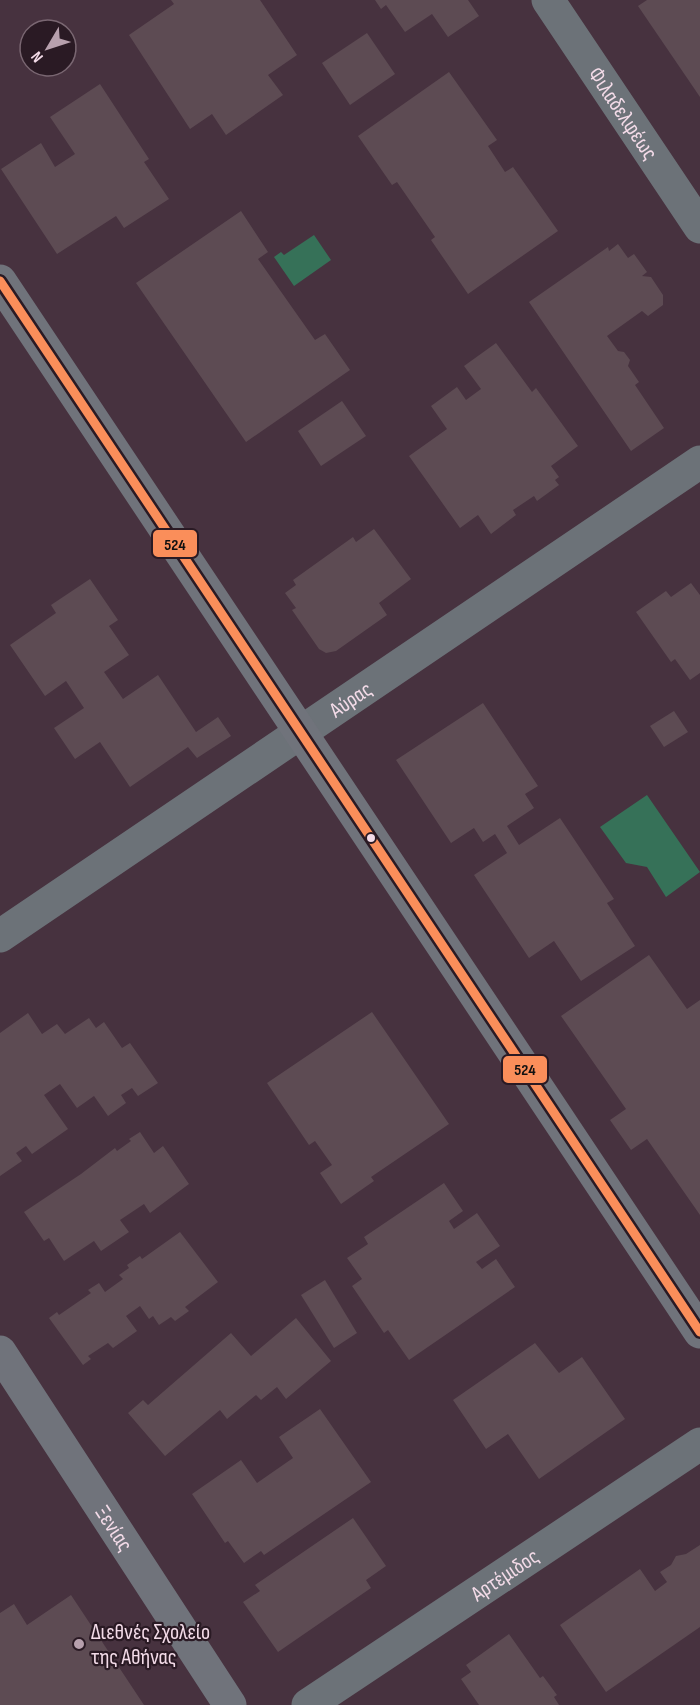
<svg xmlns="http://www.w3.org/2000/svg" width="700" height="1705" font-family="'Sofia Sans Condensed',sans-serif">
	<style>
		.water { fill: #367158 }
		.building { fill: #5d4b53 }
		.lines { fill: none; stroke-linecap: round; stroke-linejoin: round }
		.street { stroke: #6c7278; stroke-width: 33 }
		.secondary { stroke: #70737b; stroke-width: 33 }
		.bus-1-casing { stroke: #2a1a24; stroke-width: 14 }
		.bus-1 { stroke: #fa8e5a; stroke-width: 9 }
		.bus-dot { fill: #f3dbe8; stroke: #2a1a24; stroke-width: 2 }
		.poi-dot { fill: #b7a0ad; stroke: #2a1a24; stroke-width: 2 }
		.labels { text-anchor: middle; stroke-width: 4.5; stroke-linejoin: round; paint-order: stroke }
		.street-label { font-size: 22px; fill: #f3dbe8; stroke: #2a1a24 }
		.poi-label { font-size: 22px; fill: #f3dbe8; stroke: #2a1a24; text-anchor: start }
		.line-badge { stroke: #2a1a24; stroke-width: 2 }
		.pale-badge-label { font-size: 16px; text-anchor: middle; font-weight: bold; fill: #111 }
	</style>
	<rect width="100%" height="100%" fill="#47323f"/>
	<!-- water -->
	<g class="water">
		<path d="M 314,235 L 331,260 L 294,286 L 274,257 L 281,252 L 284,255 Z"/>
		<path d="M 647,795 L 700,872 L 666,897 L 647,867 L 626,863 L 600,827 Z"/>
	</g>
	<!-- building -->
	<g class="building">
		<path d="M 171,0 L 260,0 L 297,55 L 268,75 L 283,95 L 226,135 L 212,114 L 190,129 L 129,35 L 174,4 Z"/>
		<path d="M 375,0 L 468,0 L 479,16 L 448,37 L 432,14 L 405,32 L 386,5 L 381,9 Z"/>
		<path d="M 647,0 L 700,0 L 700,97 L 638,6 Z"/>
		<path d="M 367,33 L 395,74 L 350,105 L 322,63 Z"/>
		<path d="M 449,72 L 497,140 L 488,146 L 505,172 L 513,167 L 558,231 L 468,294 L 431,240 L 435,237 L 397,182 L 392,185 L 358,136 Z"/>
		<path d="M 100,84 L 149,159 L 144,162 L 169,199 L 124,228 L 116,216 L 57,254 L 1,169 L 41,143 L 55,167 L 75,154 L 50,117 Z"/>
		<path d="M 241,211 L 268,252 L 258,259 L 315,340 L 325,334 L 350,370 L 246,442 L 136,283 Z"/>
		<path d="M 618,244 L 628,258 L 634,254 L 647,272 L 642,276 L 651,277 L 663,295 L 663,305 L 648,316 L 642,311 L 607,336 L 618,351 L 624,352 L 630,360 L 628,366 L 639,382 L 635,385 L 664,428 L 631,451 L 529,302 L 608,247 L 609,251 Z"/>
		<path d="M 496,343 L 532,392 L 536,388 L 578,446 L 551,466 L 559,477 L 555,480 L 559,485 L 537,501 L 534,496 L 513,510 L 516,515 L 491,534 L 478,515 L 460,528 L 409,456 L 447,429 L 431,406 L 457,387 L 466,400 L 481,389 L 464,366 Z"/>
		<path d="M 342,401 L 366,436 L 321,466 L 298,431 Z"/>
		<path d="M 374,529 L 411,579 L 379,603 L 387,615 L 336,651 L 326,653 L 319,649 L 292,610 L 296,608 L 285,593 L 296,585 L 293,580 L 353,537 L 356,542 Z"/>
		<path d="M 90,579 L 118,620 L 109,626 L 129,655 L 104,672 L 123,699 L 158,675 L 196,732 L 218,717 L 231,736 L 197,758 L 188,747 L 130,787 L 100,742 L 75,759 L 54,728 L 84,708 L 66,681 L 45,696 L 10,645 L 56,613 L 51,605 Z"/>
		<path d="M 691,583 L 700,595 L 700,673 L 690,680 L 675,659 L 671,662 L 636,612 L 666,591 L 671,597 Z"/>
		<path d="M 483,703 L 538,786 L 525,794 L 534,808 L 507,826 L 519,845 L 560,818 L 614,899 L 607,903 L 635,946 L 581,981 L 554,941 L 529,958 L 474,875 L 507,853 L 495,834 L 483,842 L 474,828 L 451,843 L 396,760 Z"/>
		<path d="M 674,711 L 688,732 L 664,747 L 650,726 Z"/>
		<path d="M 649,955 L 687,1009 L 700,1000 L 700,1215 L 647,1139 L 631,1150 L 610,1120 L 626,1109 L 561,1016 Z"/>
		<path d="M 372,1012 L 449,1124 L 371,1177 L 374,1181 L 341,1204 L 320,1173 L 332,1165 L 315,1141 L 309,1145 L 267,1083 Z"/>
		<path d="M 28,1013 L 42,1034 L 57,1024 L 65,1034 L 89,1018 L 96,1028 L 104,1022 L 122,1048 L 130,1043 L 158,1083 L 138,1096 L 132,1088 L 121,1095 L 126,1103 L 108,1116 L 94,1096 L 77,1108 L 60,1084 L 44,1095 L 68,1129 L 32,1154 L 26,1146 L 16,1153 L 22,1161 L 0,1176 L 0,1033 Z"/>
		<path d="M 140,1132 L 154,1153 L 163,1146 L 189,1184 L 150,1213 L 144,1204 L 120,1220 L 129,1232 L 101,1251 L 94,1241 L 64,1261 L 49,1238 L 44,1241 L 24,1212 L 81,1174 L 115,1148 L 117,1151 L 131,1141 L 129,1139 Z"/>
		<path d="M 444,1183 L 463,1211 L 449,1221 L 454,1229 L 477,1213 L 500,1246 L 476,1262 L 482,1269 L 496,1259 L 515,1287 L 409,1360 L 388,1330 L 384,1333 L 352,1286 L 362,1279 L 347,1258 L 368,1244 L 364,1237 Z"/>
		<path d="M 180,1232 L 218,1282 L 185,1307 L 189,1311 L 175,1321 L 171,1317 L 159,1325 L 153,1316 L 149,1319 L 140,1306 L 126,1316 L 137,1331 L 113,1348 L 108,1343 L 88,1356 L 91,1359 L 83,1365 L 49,1318 L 57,1312 L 59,1315 L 91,1293 L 88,1290 L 99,1283 L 105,1292 L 123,1279 L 119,1275 L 129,1268 L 127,1265 L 140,1256 L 142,1259 Z"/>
		<path d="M 325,1280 L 357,1333 L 334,1348 L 301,1295 Z"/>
		<path d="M 296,1318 L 331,1361 L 286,1399 L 277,1387 L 261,1400 L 256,1395 L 227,1419 L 220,1410 L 165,1456 L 128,1413 L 143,1400 L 148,1405 L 231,1333 L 251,1356 Z"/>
		<path d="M 535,1343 L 559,1373 L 582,1357 L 625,1419 L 539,1479 L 508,1434 L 486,1449 L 453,1400 Z"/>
		<path d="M 320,1409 L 371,1482 L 264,1555 L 261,1551 L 244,1563 L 228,1541 L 225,1543 L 192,1494 L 241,1460 L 257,1483 L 293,1458 L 279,1437 Z"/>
		<path d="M 353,1518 L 386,1566 L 366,1580 L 371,1588 L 278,1652 L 243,1602 L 260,1591 L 255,1585 Z"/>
		<path d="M 700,1545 L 700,1627 L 606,1692 L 560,1625 L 640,1569 L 655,1591 L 667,1582 L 660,1572 L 671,1565 L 676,1556 L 686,1554 Z"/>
		<path d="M 71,1595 L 144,1705 L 0,1705 L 0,1613 L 14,1604 L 27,1625 Z"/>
		<path d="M 509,1634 L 540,1678 L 543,1676 L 557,1695 L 554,1697 L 559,1705 L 479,1705 L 461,1679 L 471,1672 L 466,1665 Z"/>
	</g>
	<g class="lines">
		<!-- street -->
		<g class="street">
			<path id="s1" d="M 548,0 L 700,227"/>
			<path id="s2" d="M 0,936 L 700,462"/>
			<path id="s3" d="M 308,1705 L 700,1444"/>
		</g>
		<!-- secondary -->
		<g class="secondary">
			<path d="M 0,281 L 700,1332"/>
			<path id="s4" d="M 0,1352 L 230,1705"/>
		</g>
		<defs>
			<path id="bus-1" d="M 0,281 L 700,1332"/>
		</defs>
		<!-- bus-1 casing -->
		<use href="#bus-1" class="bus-1-casing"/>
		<!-- bus-1 -->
		<use href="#bus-1" class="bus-1"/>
	</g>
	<!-- markers -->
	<circle class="bus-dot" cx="371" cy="838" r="5"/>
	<circle class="poi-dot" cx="79" cy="1644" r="6"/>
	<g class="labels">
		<!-- street labels -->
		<g class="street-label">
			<text dy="8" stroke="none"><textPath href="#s1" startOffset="136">Φιλαδελφέως</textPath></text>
			<text dy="8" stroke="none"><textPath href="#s2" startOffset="423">Αύρας</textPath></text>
			<text dy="8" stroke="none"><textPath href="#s4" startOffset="210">Ξενίας</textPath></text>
			<text dy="8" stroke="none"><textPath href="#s3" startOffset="236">Αρτέμιδος</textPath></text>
		</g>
		<!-- poi labels -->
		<g class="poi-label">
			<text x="91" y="1639">Διεθνές Σχολείο<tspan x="91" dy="25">της Αθήνας</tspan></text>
		</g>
	</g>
	<g class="line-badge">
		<rect x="152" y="529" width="46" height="29" rx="6" fill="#fa8e5a"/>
		<rect x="502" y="1055" width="46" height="29" rx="6" fill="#fa8e5a"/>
	</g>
	<g class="pale-badge-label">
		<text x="175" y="550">524</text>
		<text x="525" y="1075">524</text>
	</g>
	<!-- north arrow -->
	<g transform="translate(48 48) rotate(231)"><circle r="28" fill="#2a1a24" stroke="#7a6772" stroke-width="1.5"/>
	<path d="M0-4.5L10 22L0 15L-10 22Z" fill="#b7a0ad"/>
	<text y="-9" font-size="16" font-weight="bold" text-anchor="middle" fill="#f3dbe8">N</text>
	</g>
</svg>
